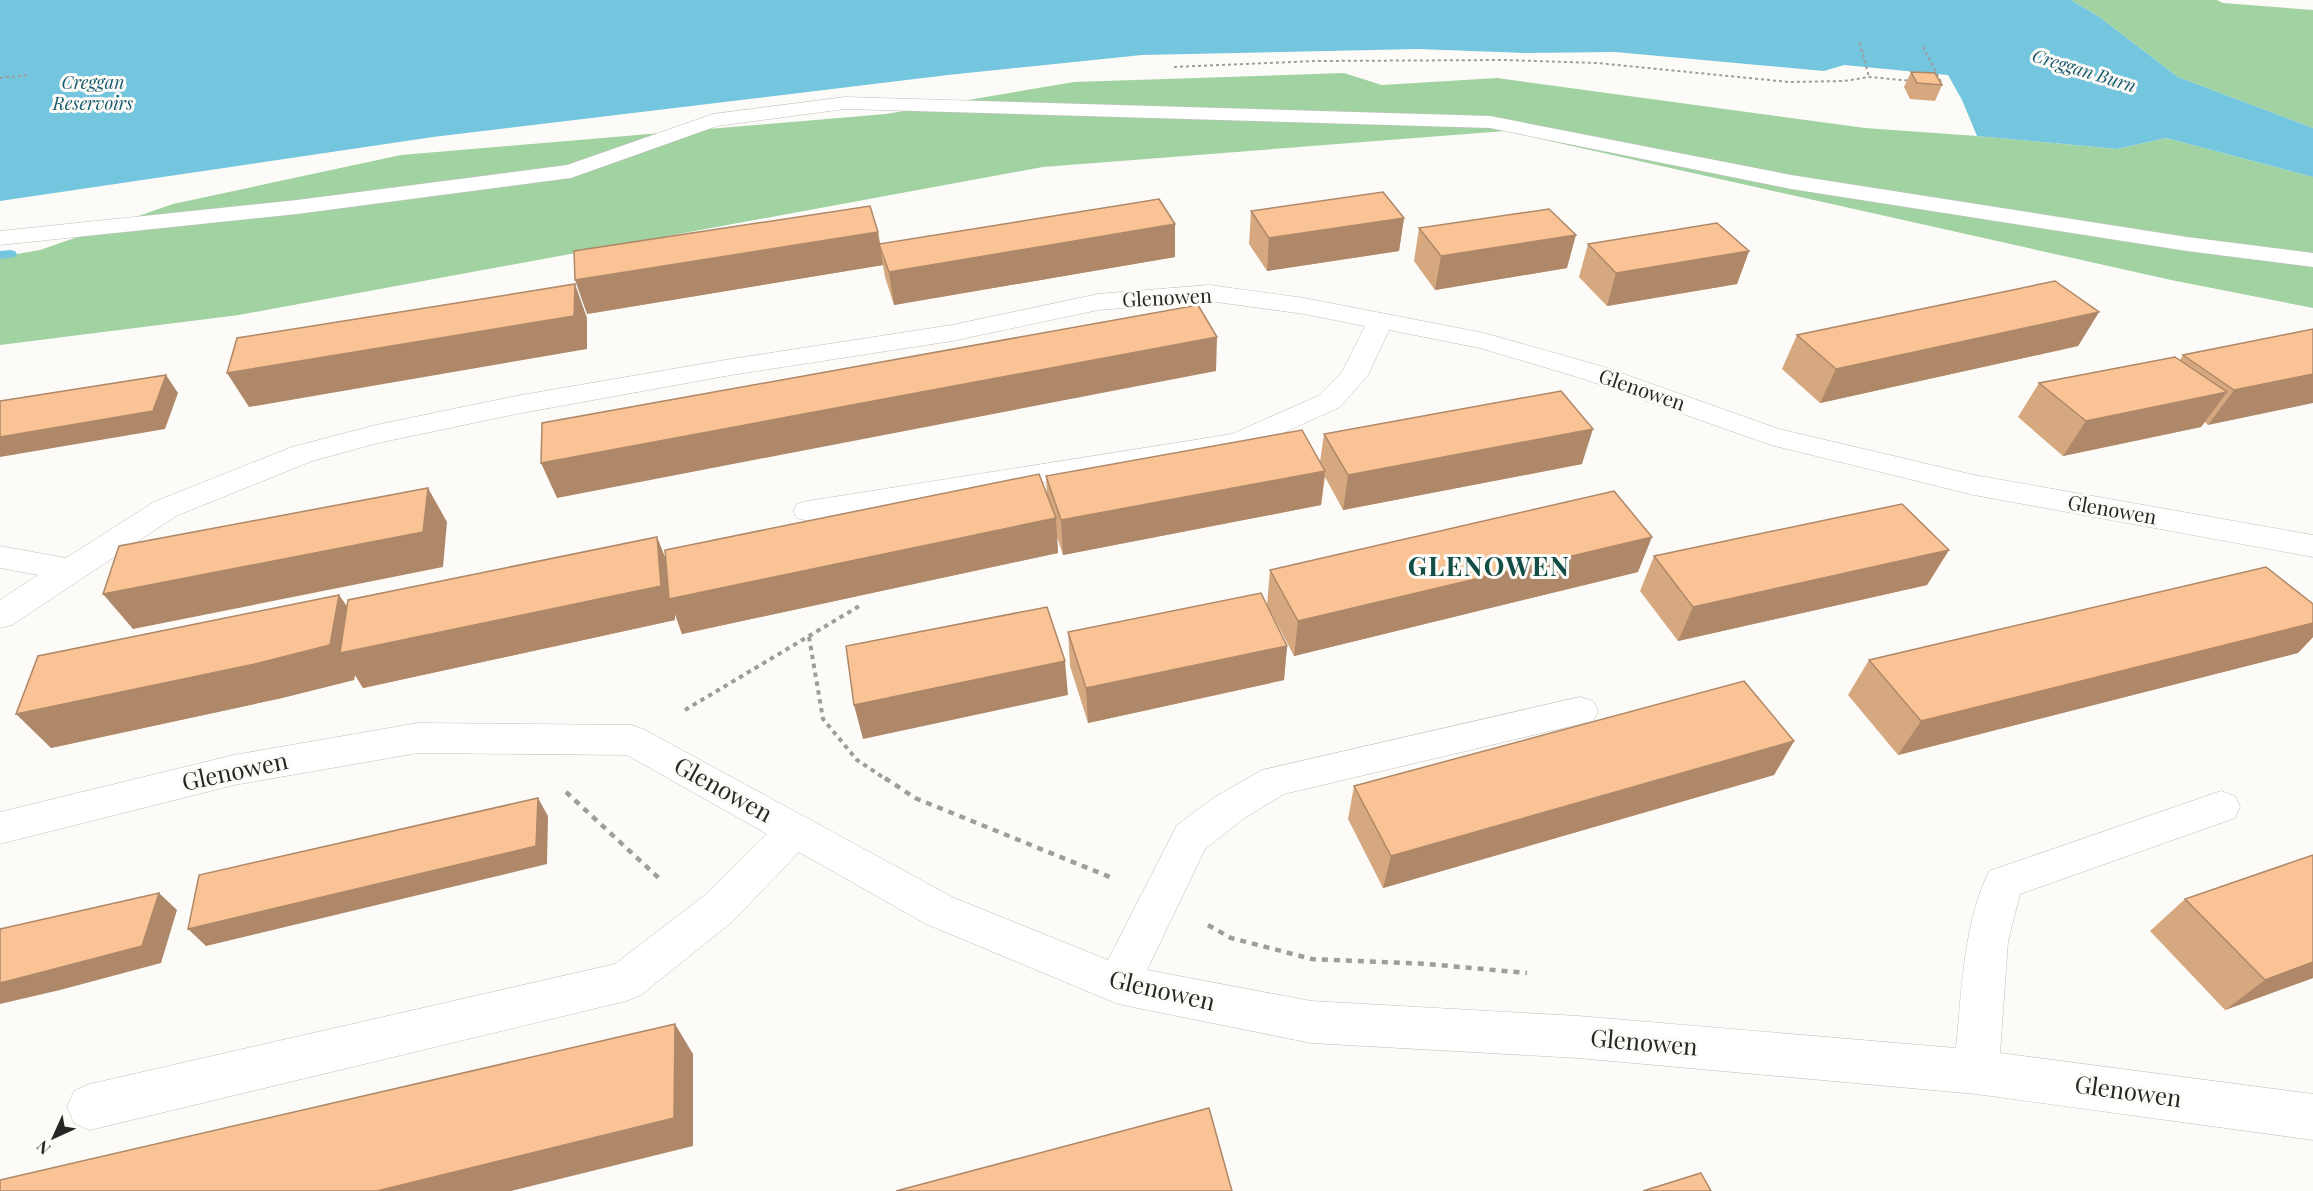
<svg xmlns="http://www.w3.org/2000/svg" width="2313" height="1191" font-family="'Playfair Display',serif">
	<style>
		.forest { fill: #a1d3a2 }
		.water { fill: #74c5de }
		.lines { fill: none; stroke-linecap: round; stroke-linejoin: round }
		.stream { fill: #74c5de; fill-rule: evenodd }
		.street-casing { stroke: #c0bebb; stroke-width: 1 }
		.path-far2 { stroke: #9e9d9a; stroke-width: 2; stroke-dasharray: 3 3; stroke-linecap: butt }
		.path-far1 { stroke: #9e9d9a; stroke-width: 4; stroke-dasharray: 4.5 4.5; stroke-linecap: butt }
		.path { stroke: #9e9d9a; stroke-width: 4.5; stroke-dasharray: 6 6; stroke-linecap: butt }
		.street { fill: #fff; fill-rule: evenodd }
		.wall { fill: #d6a880 }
		.shaded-wall { fill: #ae8868 }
		.building { fill: #f9c395; stroke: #ae8868; stroke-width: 1.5 }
		.labels { text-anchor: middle; stroke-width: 6; stroke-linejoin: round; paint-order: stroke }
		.far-water-label { font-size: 18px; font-style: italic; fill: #195c6d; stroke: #fdfbf8 }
		.street-label { font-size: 20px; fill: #272625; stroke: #fdfbf8 }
		.near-street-label { font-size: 24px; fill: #272625; stroke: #fdfbf8 }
		.district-label { font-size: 26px; font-weight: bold; letter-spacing: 1.5px; fill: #124d46; stroke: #fdfbf8 }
	</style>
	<rect width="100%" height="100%" fill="#fdfbf8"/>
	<!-- forest -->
	<g class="forest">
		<path d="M 2071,0 L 2217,0 L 2223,3 L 2313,10 L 2313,128 L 2178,77 L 2098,16 Z"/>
		<path d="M 1344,73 L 1382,85 L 1497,78 L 1865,128 L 1977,136 L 2117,149 L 2166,138 L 2313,177 L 2313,308 L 2171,280 L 1505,131 L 1043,167 L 239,315 L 0,345 L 0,257 L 40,250 L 173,204 L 401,155 L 886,114 L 1074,82 Z"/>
	</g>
	<!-- water -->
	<path class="water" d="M 0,0 L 2071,0 L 2098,16 L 2178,77 L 2313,128 L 2313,177 L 2166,138 L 2117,149 L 1977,136 L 1962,100 L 1948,75 L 1844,65 L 1824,71 L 1615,52 L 1525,53 L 1418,49 L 1142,55 L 948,75 L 433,137 L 0,201 Z"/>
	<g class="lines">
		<!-- stream -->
		<path class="stream" d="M 10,250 L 15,251 L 17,254 L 15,257 L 0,259 L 0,251 Z"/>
		<defs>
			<g id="street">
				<path d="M 845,97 L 1490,116 L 1791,175 L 2187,237 L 2313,253 L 2313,267 L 2187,251 L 1791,189 L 1490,128 L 845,109 L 717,126 L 571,178 L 297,214 L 0,245 L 0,231 L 297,200 L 567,165 L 713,114 Z"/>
				<path d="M 1209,285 L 1304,298 L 1484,333 L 1604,367 L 1779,429 L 1974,475 L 2313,535 L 2313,557 L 1974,495 L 1771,445 L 1584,379 L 1480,348 L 1389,330 L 1368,375 L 1340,407 L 1248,449 L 808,521 L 797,518 L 793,511 L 797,504 L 808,501 L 1232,434 L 1320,395 L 1342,372 L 1365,326 L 1304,314 L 1209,301 L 1098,310 L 952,341 L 731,375 L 516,414 L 378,443 L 312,461 L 176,516 L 12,625 L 0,628 L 0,600 L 38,575 L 0,568 L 0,546 L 66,558 L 154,502 L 292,447 L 376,425 L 516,396 L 731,359 L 952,325 L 1098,294 Z"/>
				<path d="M 1580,697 L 1593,701 L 1598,711 L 1593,721 L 1284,794 L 1243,819 L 1205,849 L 1147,970 L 1311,1001 L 1578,1016 L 1956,1048 C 1962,989 1963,926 1989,871 L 2221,791 L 2235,796 L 2240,807 L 2235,818 L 2020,894 L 2008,941 L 2000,1053 L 2313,1094 L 2313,1140 L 1976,1094 L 1578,1058 L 1311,1043 L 1118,1004 L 926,924 L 799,852 L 733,921 L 641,995 L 626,1001 L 90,1130 L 74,1123 L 67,1107 L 74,1091 L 90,1084 L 615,964 L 705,895 L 767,834 L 627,755 L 418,753 L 234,785 L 0,844 L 0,812 L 234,755 L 418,723 L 632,725 L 645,730 L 954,898 L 1108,960 L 1177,825 L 1215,797 L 1262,770 Z"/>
			</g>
		</defs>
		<!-- street casing -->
		<use href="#street" class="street-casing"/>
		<!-- path-far2 -->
		<g class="path-far2">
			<path d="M 1860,43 L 1869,77"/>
			<path d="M 1923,47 L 1942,84"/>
			<path d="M 1174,67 L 1317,61 L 1505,60 L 1597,63 L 1789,82 L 1844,81 L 1869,77 L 1912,81"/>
			<path d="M 0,78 L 28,75"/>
		</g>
		<!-- path-far1 -->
		<g class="path-far1">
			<path d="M 809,637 L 823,719 L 857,760 L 887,780"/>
			<path d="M 685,710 L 861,605"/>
		</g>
		<!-- path -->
		<g class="path">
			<path d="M 885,778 L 915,798 L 1110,877"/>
			<path d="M 566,792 L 662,881"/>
			<path d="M 1208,925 L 1231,938 L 1312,959 L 1427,964 L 1527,973"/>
		</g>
		<!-- street -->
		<use href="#street" class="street"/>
	</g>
	<!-- wall -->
	<g class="wall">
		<path d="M 1911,72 L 1942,85 L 1935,101 L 1910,99 L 1904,87 Z"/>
		<path d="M 1251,211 L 1404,218 L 1399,251 L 1267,271 L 1249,244 Z"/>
		<path d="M 1175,224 L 1175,257 L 894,305 L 885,277 L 883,265 L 587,314 L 878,232 L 880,243 Z"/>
		<path d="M 1419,228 L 1567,268 L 1435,290 L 1414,261 Z"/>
		<path d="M 1588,244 L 1749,251 L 1737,284 L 1607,306 L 1579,277 Z"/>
		<path d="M 2099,312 L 2078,346 L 1820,403 L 1782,369 L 1797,335 Z"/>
		<path d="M 2313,329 L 2208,425 L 2205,422 L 2201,427 L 2063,456 L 2018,417 L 2039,383 L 2180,360 L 2183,355 Z"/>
		<path d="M 1324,434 L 1582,464 L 1343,510 L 1325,477 L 1321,505 L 1063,555 L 1057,537 L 1058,553 L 682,634 L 675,614 L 675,620 L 363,688 L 355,675 L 354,680 L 282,698 L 51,748 L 339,595 L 347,606 L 657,537 L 665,558 L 1047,496 L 1046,476 L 1320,462 Z"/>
		<path d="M 1949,550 L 1927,585 L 1678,641 L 1640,591 L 1654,556 Z"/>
		<path d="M 1270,570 L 1638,572 L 1294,656 L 1269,608 L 1287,646 L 1284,680 L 1088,723 L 1070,666 L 1068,632 L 1267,605 Z"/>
		<path d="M 2313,604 L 2313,637 L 2298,653 L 1898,755 L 1848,695 L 1869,660 Z"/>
		<path d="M 1794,741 L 1774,775 L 1383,888 L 1348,819 L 1354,786 Z"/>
		<path d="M 2185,899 L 2313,978 L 2225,1010 L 2150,931 Z"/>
	</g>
	<!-- shaded-wall -->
	<g class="shaded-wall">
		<path d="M 1404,218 L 1399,251 L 1267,271 L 1269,238 Z"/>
		<path d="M 1175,224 L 1175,257 L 894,305 L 889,272 Z"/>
		<path d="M 878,232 L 883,265 L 587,314 L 575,280 Z"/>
		<path d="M 1576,235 L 1567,268 L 1435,290 L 1441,256 Z"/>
		<path d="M 1749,251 L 1737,284 L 1607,306 L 1616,273 Z"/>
		<path d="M 575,284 L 587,318 L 587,349 L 249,407 L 227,373 Z"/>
		<path d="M 2099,312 L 2078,346 L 1820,403 L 1836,369 Z"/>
		<path d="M 1217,337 L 1216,371 L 557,498 L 541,463 Z"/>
		<path d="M 2313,374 L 2313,403 L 2208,425 L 2234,390 Z"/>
		<path d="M 166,375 L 178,393 L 165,429 L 0,457 L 0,437 Z"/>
		<path d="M 2227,392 L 2201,427 L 2063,456 L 2086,421 Z"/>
		<path d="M 1593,429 L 1582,464 L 1343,510 L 1348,475 Z"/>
		<path d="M 1325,471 L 1321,505 L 1063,555 L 1061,520 Z"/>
		<path d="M 428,488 L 447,522 L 443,567 L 133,629 L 103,594 Z"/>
		<path d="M 1056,518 L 1058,553 L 682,634 L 675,614 L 675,620 L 363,688 L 355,675 L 354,680 L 282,698 L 51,748 L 16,714 L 339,595 L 362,630 L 657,537 L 671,572 Z"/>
		<path d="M 1652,537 L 1638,572 L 1294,656 L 1298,621 Z"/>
		<path d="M 1949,550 L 1927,585 L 1678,641 L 1693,607 Z"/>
		<path d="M 2313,623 L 2313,637 L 2298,653 L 1898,755 L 1921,721 Z"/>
		<path d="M 1287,646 L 1284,680 L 1088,723 L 1086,688 Z"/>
		<path d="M 1065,661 L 1068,695 L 863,739 L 854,705 Z"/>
		<path d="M 1794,741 L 1774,775 L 1383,888 L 1391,856 Z"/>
		<path d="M 538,798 L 548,816 L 547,864 L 206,946 L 188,929 Z"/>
		<path d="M 159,893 L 177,910 L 161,963 L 60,990 L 0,1004 L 0,983 Z"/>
		<path d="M 2313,962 L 2313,978 L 2225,1010 L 2265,980 Z"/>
		<path d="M 675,1024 L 693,1054 L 693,1146 L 511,1191 L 377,1191 Z"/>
	</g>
	<!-- building -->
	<g class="building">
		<path d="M 1911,72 L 1935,73 L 1942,85 L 1917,83 Z"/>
		<path d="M 1383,192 L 1404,218 L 1269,238 L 1251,211 Z"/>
		<path d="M 1159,199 L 1175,224 L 889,272 L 879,244 Z"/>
		<path d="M 870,206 L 878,232 L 575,280 L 574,251 Z"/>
		<path d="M 1549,209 L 1576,235 L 1441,256 L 1419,228 Z"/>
		<path d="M 1717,223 L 1749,251 L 1616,273 L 1588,244 Z"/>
		<path d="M 2055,281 L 2099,312 L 1836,369 L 1797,335 Z"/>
		<path d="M 575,284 L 574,316 L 227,373 L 237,338 Z"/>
		<path d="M 1198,305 L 1217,337 L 541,463 L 542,423 Z"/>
		<path d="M 2313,329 L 2313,374 L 2234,390 L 2183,355 Z"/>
		<path d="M 2175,357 L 2227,392 L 2086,421 L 2039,383 Z"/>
		<path d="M 166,375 L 153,411 L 0,437 L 0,401 Z"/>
		<path d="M 1561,391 L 1593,429 L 1348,475 L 1324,434 Z"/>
		<path d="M 1302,430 L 1325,471 L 1061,520 L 1046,476 Z"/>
		<path d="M 1039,474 L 1056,518 L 669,599 L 665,550 Z"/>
		<path d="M 428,488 L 423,532 L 103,594 L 119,546 Z"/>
		<path d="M 1614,491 L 1652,537 L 1298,621 L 1270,570 Z"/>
		<path d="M 1902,504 L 1949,550 L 1693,607 L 1654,556 Z"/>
		<path d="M 657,537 L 661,586 L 340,653 L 348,600 Z"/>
		<path d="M 2266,567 L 2313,604 L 2313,623 L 1921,721 L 1869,660 Z"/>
		<path d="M 1261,593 L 1287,646 L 1086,688 L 1068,632 Z"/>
		<path d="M 339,595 L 330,645 L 255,664 L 16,714 L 38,656 Z"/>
		<path d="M 1047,607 L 1065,661 L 854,705 L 846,646 Z"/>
		<path d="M 1744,681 L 1794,741 L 1391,856 L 1354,786 Z"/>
		<path d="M 538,798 L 536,846 L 188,929 L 199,875 Z"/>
		<path d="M 2313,855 L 2313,962 L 2265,980 L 2185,899 Z"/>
		<path d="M 159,893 L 142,946 L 39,973 L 0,983 L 0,929 Z"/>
		<path d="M 675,1024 L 674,1118 L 377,1191 L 0,1191 L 0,1180 Z"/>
		<path d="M 1209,1108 L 1232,1191 L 896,1191 Z"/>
		<path d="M 1701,1173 L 1711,1191 L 1643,1191 Z"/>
	</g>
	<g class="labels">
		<!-- far-water labels -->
		<g class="far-water-label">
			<text transform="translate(2084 71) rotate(17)" y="6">Creggan Burn</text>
			<text x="93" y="89">Creggan<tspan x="93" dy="21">Reservoirs</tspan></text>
		</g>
		<!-- street labels -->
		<g class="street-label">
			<text transform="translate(1167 298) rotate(-3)" y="7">Glenowen</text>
			<text transform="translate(1642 390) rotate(19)" y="7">Glenowen</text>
			<text transform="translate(2112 510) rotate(10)" y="7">Glenowen</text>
		</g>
		<!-- near-street labels -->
		<g class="near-street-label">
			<text transform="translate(235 772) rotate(-12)" y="8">Glenowen</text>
			<text transform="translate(723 790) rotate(29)" y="8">Glenowen</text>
			<text transform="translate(1162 991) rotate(13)" y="8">Glenowen</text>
			<text transform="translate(1644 1043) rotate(5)" y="8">Glenowen</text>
			<text transform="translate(2128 1092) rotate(8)" y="8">Glenowen</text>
		</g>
		<!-- district labels -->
		<g class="district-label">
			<text x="1489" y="576">GLENOWEN</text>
		</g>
	</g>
	<!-- north arrow -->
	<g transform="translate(54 1137) rotate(225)" stroke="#fdfbf8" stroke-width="4.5" paint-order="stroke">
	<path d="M0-4.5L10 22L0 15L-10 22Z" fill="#272625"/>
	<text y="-9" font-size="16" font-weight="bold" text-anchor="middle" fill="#272625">N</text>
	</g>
</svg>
